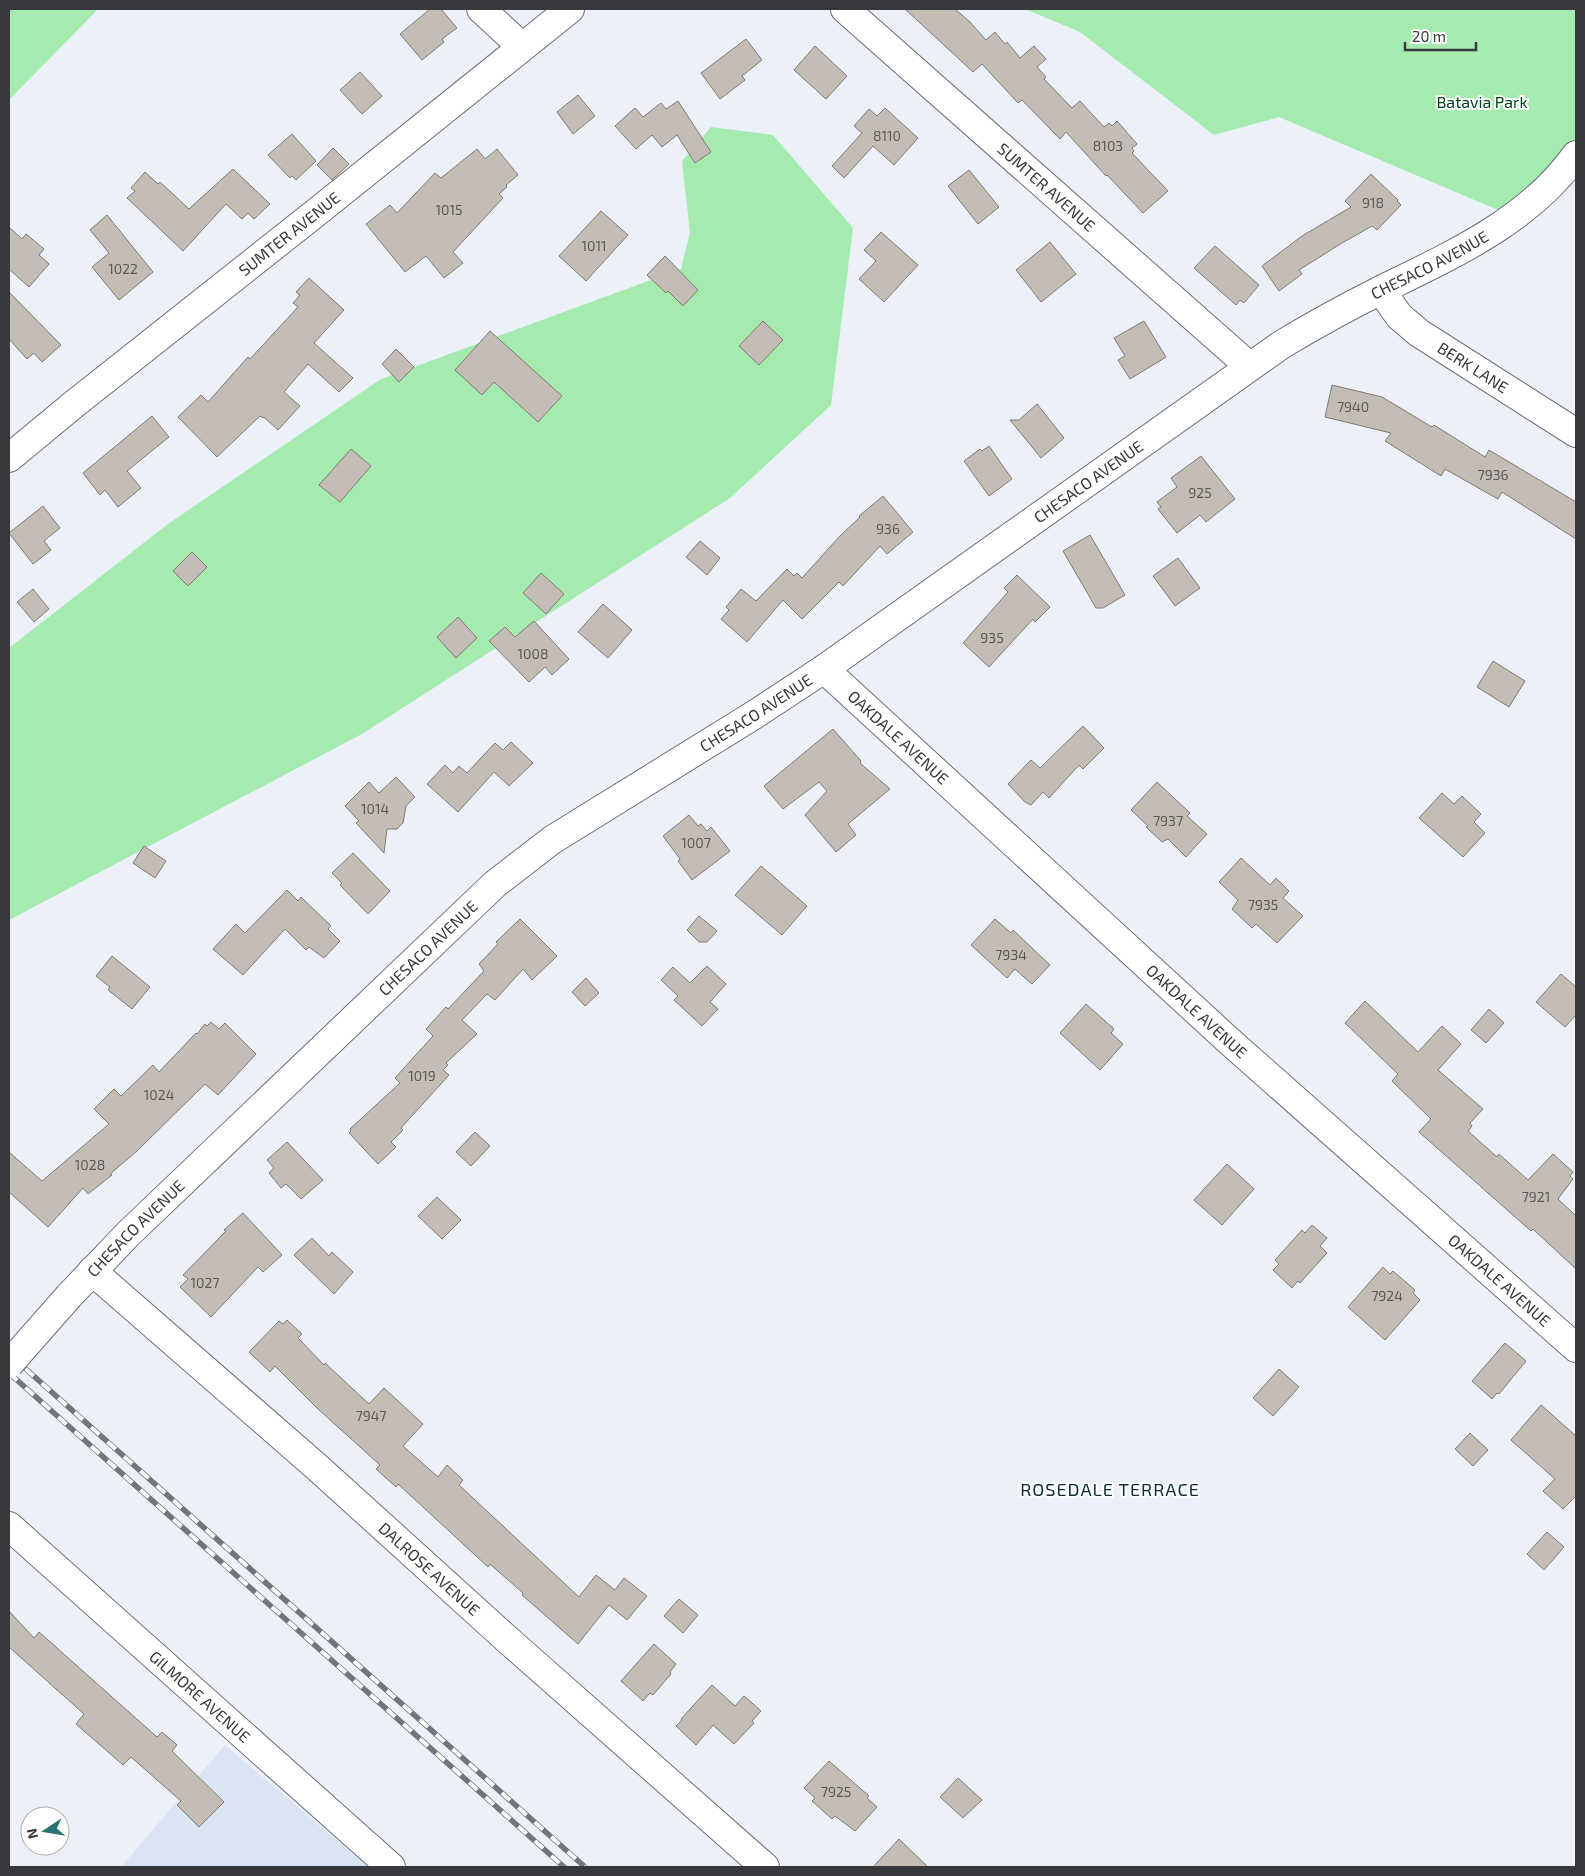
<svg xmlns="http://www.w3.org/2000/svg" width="1585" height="1876" font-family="'Exo 2',sans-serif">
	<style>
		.built { fill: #dae4f3 }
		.green { fill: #a5ebb0 }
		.building { fill: #c4bdb6; stroke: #817a74 }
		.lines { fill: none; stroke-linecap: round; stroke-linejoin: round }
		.minor-casing { stroke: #6b7078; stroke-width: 30 }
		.minor { stroke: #fff; stroke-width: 28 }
		.rail-casing { stroke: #72757a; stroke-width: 5.5 }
		.rail { stroke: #fff; stroke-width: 4; stroke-dasharray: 11; stroke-linecap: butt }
		.minor-bridge-casing { stroke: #6b7078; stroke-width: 30; stroke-linecap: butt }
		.minor-bridge { stroke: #fff; stroke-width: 28 }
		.labels { text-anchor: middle; stroke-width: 4; stroke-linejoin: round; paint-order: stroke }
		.number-label { font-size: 14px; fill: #5a595a }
		.park-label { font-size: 16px; fill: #004217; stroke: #fff }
		.street-label { font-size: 16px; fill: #36383b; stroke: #fff }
		.neighbourhood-label { font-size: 18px; letter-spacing: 1px; fill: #0c302e; stroke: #fff }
	</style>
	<rect width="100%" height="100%" fill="#ebf0f9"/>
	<!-- built -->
	<path class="built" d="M 225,1745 L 368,1867 L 121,1867 Z"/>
	<!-- green -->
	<g class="green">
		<path d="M 9,9 L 98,9 L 9,100 Z"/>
		<path d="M 1025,9 L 1576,9 L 1576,141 L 1565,156 L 1505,213 L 1279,117 L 1214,135 L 1080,32 Z"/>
		<path d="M 711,127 L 773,135 L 853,228 L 831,405 L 730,498 L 362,734 L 9,920 L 9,648 L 168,524 L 381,379 L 681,269 L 690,233 L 682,161 Z"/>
	</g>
	<!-- building -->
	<g class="building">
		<path d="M 430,9 L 441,9 L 457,28 L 442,39 L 444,42 L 422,60 L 400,34 Z"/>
		<path d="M 905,9 L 955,9 L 970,22 L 986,40 L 995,32 L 1005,44 L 1007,42 L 1020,58 L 1034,46 L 1046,59 L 1037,67 L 1046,77 L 1044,79 L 1072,108 L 1080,101 L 1104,127 L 1109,123 L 1112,126 L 1117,121 L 1137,144 L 1132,148 L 1134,151 L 1132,153 L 1168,191 L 1143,213 L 1107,175 L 1106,176 L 1066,132 L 1060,139 L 1022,100 L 1018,103 L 982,64 L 973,72 Z"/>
		<path d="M 746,39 L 762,60 L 742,76 L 745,80 L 720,99 L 701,73 Z"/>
		<path d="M 815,46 L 847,76 L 826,99 L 794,70 Z"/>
		<path d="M 360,72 L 382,96 L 362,114 L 340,90 Z"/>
		<path d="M 578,95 L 595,116 L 573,134 L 557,112 Z"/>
		<path d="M 678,101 L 711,152 L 695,163 L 677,135 L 662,147 L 652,135 L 636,149 L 615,126 L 635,108 L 643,117 L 661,103 L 666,109 Z"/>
		<path d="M 885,108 L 918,138 L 894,165 L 873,146 L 844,178 L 832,166 L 862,133 L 854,126 L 869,109 L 877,116 Z"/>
		<path d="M 292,134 L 316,161 L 296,180 L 292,176 L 290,178 L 268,155 Z"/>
		<path d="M 333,148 L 349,164 L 332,180 L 317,165 Z"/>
		<path d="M 477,149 L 485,159 L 497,149 L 518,175 L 506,185 L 507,187 L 499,194 L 503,198 L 453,252 L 463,263 L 444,278 L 426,256 L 405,272 L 366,224 L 390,205 L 397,213 L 435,173 L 441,178 Z"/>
		<path d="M 233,169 L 270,204 L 254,219 L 248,213 L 242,219 L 226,204 L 183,251 L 127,198 L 135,191 L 131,188 L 145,172 L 158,184 L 160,182 L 189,209 Z"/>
		<path d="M 969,170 L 999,207 L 978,224 L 948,186 Z"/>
		<path d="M 1371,174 L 1398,200 L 1397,201 L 1401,205 L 1377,230 L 1372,226 L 1342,243 L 1299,270 L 1302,274 L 1279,291 L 1262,266 L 1302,236 L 1351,207 L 1345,201 Z"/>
		<path d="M 601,211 L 628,235 L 586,281 L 559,256 Z"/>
		<path d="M 107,215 L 153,272 L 119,300 L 92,267 L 109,253 L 90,230 Z"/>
		<path d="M 9,227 L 22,239 L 26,234 L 44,249 L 39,255 L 49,264 L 29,287 L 9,269 Z"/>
		<path d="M 881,232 L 918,265 L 884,302 L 859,279 L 876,261 L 864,250 Z"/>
		<path d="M 1050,242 L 1076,274 L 1041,302 L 1016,270 Z"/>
		<path d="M 1215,246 L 1259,285 L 1244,303 L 1240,300 L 1236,305 L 1194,268 Z"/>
		<path d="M 665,256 L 698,290 L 683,306 L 668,291 L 666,293 L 647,275 Z"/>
		<path d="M 309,278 L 344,310 L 314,343 L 353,378 L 339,392 L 308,364 L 284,392 L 300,406 L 278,430 L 264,417 L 263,418 L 260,416 L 217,457 L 178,417 L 201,395 L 208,402 L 248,357 L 250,359 L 298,307 L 293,303 L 300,295 L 296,292 Z"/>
		<path d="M 9,292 L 61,345 L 42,362 L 34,353 L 27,359 L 9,339 Z"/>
		<path d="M 763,321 L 783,340 L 759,365 L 739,346 Z"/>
		<path d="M 1144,321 L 1166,357 L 1130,379 L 1118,360 L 1125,356 L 1114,338 Z"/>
		<path d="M 490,331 L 562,396 L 538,422 L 494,382 L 482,395 L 455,370 Z"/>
		<path d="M 396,349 L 414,367 L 399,382 L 382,364 Z"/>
		<path d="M 1332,385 L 1382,397 L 1432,427 L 1434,425 L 1485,457 L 1489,450 L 1576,502 L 1576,539 L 1502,492 L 1498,499 L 1445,469 L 1441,476 L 1385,441 L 1391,433 L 1325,417 Z"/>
		<path d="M 1037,404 L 1064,438 L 1041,458 L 1010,420 L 1019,420 Z"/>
		<path d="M 152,416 L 169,437 L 127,471 L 141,488 L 118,507 L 105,490 L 100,495 L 83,473 Z"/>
		<path d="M 989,446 L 1012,479 L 989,496 L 964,461 L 980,449 L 982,451 Z"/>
		<path d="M 351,449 L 371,466 L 340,502 L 319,485 Z"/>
		<path d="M 1201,456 L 1235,499 L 1206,522 L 1200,515 L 1177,533 L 1158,509 L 1161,507 L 1157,502 L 1177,487 L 1171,478 Z"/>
		<path d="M 883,496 L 913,532 L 887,554 L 880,546 L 843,586 L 839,582 L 802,619 L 783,600 L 747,642 L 721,619 L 729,610 L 726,607 L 741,589 L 756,601 L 787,569 L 794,576 L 797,573 L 802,578 L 839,537 L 860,517 L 859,516 Z"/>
		<path d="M 43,506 L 60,528 L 44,541 L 51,550 L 33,564 L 9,533 Z"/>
		<path d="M 1090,535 L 1125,595 L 1103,608 L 1096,608 L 1063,551 Z"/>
		<path d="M 700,541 L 720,558 L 707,575 L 686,557 Z"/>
		<path d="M 192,552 L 207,567 L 188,586 L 173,571 Z"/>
		<path d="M 1178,558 L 1200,588 L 1175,606 L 1153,576 Z"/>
		<path d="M 541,573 L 564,594 L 546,614 L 523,593 Z"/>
		<path d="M 1017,575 L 1050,607 L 1035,622 L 1033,619 L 989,667 L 963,643 L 1008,592 L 1004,588 Z"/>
		<path d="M 33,589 L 49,609 L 34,622 L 17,602 Z"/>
		<path d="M 603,604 L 632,630 L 608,658 L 578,632 Z"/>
		<path d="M 458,617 L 477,638 L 456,658 L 437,637 Z"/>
		<path d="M 534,621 L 569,659 L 552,675 L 545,667 L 529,682 L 489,641 L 505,627 L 515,637 Z"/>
		<path d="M 1493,661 L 1525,681 L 1509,707 L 1477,687 Z"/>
		<path d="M 1083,726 L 1104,748 L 1083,769 L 1079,765 L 1049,798 L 1043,792 L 1031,805 L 1025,802 L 1008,784 L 1031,760 L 1040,768 Z"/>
		<path d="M 833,729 L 861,761 L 860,763 L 890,789 L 848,824 L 856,835 L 836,852 L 805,815 L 827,791 L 819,782 L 783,809 L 764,786 Z"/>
		<path d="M 511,742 L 533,763 L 509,786 L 494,772 L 458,812 L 427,784 L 445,765 L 453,773 L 459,766 L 467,773 L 495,743 L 503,750 Z"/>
		<path d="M 396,777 L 415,797 L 406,806 L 403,823 L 397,829 L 387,829 L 384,853 L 356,823 L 359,821 L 345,806 L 369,782 L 379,793 Z"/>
		<path d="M 1157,782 L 1190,813 L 1187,816 L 1207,834 L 1186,857 L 1168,839 L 1162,842 L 1146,827 L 1148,826 L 1131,810 Z"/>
		<path d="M 1442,793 L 1454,804 L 1462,796 L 1481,814 L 1474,822 L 1485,833 L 1463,857 L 1419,818 Z"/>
		<path d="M 689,815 L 698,826 L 701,824 L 707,831 L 711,827 L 730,851 L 692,880 L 678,861 L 680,859 L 663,836 Z"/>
		<path d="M 144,846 L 166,861 L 155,878 L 133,863 Z"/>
		<path d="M 353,853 L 390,891 L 368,914 L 340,885 L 342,883 L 332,873 Z"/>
		<path d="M 1241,858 L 1270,885 L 1276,878 L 1289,891 L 1283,898 L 1303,916 L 1277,943 L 1256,924 L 1252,928 L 1232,909 L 1238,900 L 1219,882 Z"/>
		<path d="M 761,866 L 807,906 L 782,935 L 735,895 Z"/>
		<path d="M 287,890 L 298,901 L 301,897 L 331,926 L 328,929 L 340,941 L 324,958 L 309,947 L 306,950 L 285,929 L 243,975 L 213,949 L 236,924 L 245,933 Z"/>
		<path d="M 699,916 L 717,931 L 707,942 L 699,942 L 687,930 Z"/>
		<path d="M 520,919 L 557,956 L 532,980 L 523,969 L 495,1000 L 487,994 L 462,1020 L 477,1034 L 446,1063 L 448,1065 L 443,1070 L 449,1075 L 401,1128 L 403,1130 L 391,1142 L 396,1147 L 378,1164 L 349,1133 L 351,1131 L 350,1129 L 400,1083 L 395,1078 L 433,1036 L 426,1029 L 446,1007 L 448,1009 L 484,971 L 479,964 L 498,944 L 496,942 Z"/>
		<path d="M 995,919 L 1011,933 L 1013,930 L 1050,965 L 1032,984 L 1015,969 L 1007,978 L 971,945 Z"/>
		<path d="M 112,956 L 150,987 L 132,1009 L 108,990 L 110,987 L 96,976 Z"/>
		<path d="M 707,966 L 726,984 L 710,1002 L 718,1009 L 702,1026 L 674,1000 L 678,996 L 661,980 L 673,967 L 690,983 Z"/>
		<path d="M 1561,974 L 1576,987 L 1576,1015 L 1565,1027 L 1536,1002 Z"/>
		<path d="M 586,978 L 599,993 L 585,1006 L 572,992 Z"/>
		<path d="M 1365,1001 L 1418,1052 L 1442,1026 L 1461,1044 L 1438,1070 L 1483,1109 L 1470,1123 L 1472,1126 L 1468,1131 L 1497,1157 L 1499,1154 L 1528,1180 L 1553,1154 L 1573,1172 L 1570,1176 L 1573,1179 L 1558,1199 L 1576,1216 L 1576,1269 L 1533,1229 L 1531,1231 L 1419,1132 L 1431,1119 L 1392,1081 L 1398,1074 L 1345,1023 Z"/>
		<path d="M 1086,1004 L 1114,1029 L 1111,1033 L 1123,1044 L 1100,1070 L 1060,1033 Z"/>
		<path d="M 1489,1009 L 1504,1023 L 1486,1043 L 1471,1030 Z"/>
		<path d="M 211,1022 L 219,1029 L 225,1023 L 256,1054 L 218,1095 L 205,1084 L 137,1151 L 110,1174 L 112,1175 L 88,1194 L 83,1188 L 48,1227 L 9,1192 L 9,1152 L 42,1181 L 109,1124 L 94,1109 L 114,1089 L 121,1096 L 153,1065 L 159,1072 L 196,1033 L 197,1034 L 205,1024 L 207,1026 Z"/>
		<path d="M 475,1132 L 490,1146 L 471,1166 L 456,1152 Z"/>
		<path d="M 287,1142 L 323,1180 L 301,1199 L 286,1184 L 281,1188 L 269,1173 L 274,1168 L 267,1160 Z"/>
		<path d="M 1227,1164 L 1254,1189 L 1222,1225 L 1194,1200 Z"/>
		<path d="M 437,1197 L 461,1220 L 442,1239 L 418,1216 Z"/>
		<path d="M 243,1213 L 282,1255 L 263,1272 L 258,1267 L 211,1317 L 180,1287 L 188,1279 L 183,1275 L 226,1231 L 224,1230 Z"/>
		<path d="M 1312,1225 L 1327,1238 L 1320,1246 L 1327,1253 L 1300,1283 L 1298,1281 L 1292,1288 L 1273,1270 L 1279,1264 L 1275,1260 L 1302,1230 L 1305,1233 Z"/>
		<path d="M 312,1238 L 329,1256 L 332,1252 L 353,1272 L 334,1294 L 294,1255 Z"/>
		<path d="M 1383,1267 L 1390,1274 L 1393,1271 L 1415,1290 L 1413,1293 L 1420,1300 L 1385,1340 L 1348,1307 Z"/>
		<path d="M 287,1320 L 302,1334 L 298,1338 L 324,1365 L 325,1363 L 369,1404 L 384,1388 L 423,1424 L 403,1446 L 438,1477 L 447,1465 L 463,1480 L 459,1485 L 579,1597 L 596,1575 L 615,1590 L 624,1578 L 647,1596 L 627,1620 L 609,1605 L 578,1644 L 522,1595 L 523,1593 L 490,1564 L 488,1567 L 398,1484 L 396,1487 L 376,1469 L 380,1465 L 318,1409 L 275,1366 L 270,1372 L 249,1352 L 279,1321 L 283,1324 Z"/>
		<path d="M 1505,1343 L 1526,1361 L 1499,1394 L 1497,1393 L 1492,1399 L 1472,1381 Z"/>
		<path d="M 1279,1369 L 1299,1387 L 1273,1416 L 1253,1398 Z"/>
		<path d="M 1541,1405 L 1576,1436 L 1576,1496 L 1563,1509 L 1543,1491 L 1555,1479 L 1511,1440 Z"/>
		<path d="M 1470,1433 L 1488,1450 L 1473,1466 L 1455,1449 Z"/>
		<path d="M 1547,1532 L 1564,1547 L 1544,1570 L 1527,1554 Z"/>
		<path d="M 679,1599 L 698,1615 L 683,1633 L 664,1616 Z"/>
		<path d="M 9,1611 L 34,1638 L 39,1632 L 157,1737 L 162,1732 L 177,1745 L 172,1751 L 224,1802 L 199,1827 L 177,1805 L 181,1801 L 131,1757 L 123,1765 L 76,1724 L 84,1714 L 9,1647 Z"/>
		<path d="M 654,1644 L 676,1664 L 670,1672 L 671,1674 L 653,1695 L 650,1693 L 643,1701 L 621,1681 Z"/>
		<path d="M 712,1685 L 735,1706 L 744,1696 L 761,1711 L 752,1721 L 754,1723 L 734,1744 L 713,1725 L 696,1745 L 676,1726 L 682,1720 L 681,1719 Z"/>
		<path d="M 829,1761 L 869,1796 L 867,1798 L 877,1807 L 855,1831 L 835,1816 L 832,1819 L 812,1801 L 815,1798 L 804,1788 Z"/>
		<path d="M 958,1778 L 982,1800 L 963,1818 L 940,1797 Z"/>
		<path d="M 899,1839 L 928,1867 L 873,1867 Z"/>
	</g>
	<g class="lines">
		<defs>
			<g id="minor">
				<path d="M 481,9 L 522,47"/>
				<path id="s1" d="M 845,9 L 1249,366"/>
				<path id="s2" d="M 1381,290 L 1399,316 L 1419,333 L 1576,433"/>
				<path id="s3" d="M 9,458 L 73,405 L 313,215 L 570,9"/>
				<path id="s4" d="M 824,669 L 1228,1040 L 1576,1348"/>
				<path id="s5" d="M 92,1271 L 318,1468 L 509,1641 L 765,1867"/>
				<path id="s6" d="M 69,1296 L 128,1234 L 495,884 L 552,840 L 754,715 L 824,669 L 1281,345 C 1314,325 1347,307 1381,290 C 1452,255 1529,221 1576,155"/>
				<path id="s7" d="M 9,1526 L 391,1867"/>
			</g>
		</defs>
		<!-- minor casing -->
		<use href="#minor" class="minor-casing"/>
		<!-- minor -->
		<use href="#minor" class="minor"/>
		<defs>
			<g id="rail">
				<path d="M 9,1354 L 585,1867"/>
				<path d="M 9,1373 L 564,1867"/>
			</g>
		</defs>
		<!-- rail casing -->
		<use href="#rail" class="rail-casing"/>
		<!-- rail -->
		<use href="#rail" class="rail"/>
		<defs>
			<path id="minor-bridge" d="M 9,1364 L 69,1296"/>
		</defs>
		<!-- minor-bridge casing -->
		<use href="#minor-bridge" class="minor-bridge-casing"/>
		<!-- minor-bridge -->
		<use href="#minor-bridge" class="minor-bridge"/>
	</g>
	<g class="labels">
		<!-- number labels -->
		<g class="number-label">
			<text x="887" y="141">8110</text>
			<text x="1108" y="151">8103</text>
			<text x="1373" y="208">918</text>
			<text x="449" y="215">1015</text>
			<text x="594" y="251">1011</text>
			<text x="123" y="274">1022</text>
			<text x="1353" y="412">7940</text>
			<text x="1493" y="480">7936</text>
			<text x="1200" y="498">925</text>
			<text x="888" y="534">936</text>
			<text x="992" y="643">935</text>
			<text x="533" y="659">1008</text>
			<text x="375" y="814">1014</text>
			<text x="1168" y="826">7937</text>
			<text x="696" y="848">1007</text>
			<text x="1263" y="910">7935</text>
			<text x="1011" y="960">7934</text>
			<text x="422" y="1081">1019</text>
			<text x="159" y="1100">1024</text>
			<text x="90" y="1170">1028</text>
			<text x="1536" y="1202">7921</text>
			<text x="205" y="1288">1027</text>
			<text x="1387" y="1301">7924</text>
			<text x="371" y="1421">7947</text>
			<text x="836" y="1797">7925</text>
		</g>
		<!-- park labels -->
		<g class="park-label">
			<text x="1482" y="108">Batavia Park</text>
		</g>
		<!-- street labels -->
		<g class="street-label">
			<text dy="6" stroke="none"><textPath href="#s1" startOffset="269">SUMTER AVENUE</textPath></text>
			<text dy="6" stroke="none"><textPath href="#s3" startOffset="359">SUMTER AVENUE</textPath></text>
			<text dy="6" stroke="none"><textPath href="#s6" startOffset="1715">CHESACO AVENUE</textPath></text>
			<text dy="6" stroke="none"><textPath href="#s2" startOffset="122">BERK LANE</textPath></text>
			<text dy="6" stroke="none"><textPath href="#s6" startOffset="1310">CHESACO AVENUE</textPath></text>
			<text dy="6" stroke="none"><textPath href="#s6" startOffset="905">CHESACO AVENUE</textPath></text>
			<text dy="6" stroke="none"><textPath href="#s4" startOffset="101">OAKDALE AVENUE</textPath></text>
			<text dy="6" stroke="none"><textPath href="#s6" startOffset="500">CHESACO AVENUE</textPath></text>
			<text dy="6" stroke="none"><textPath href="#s4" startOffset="506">OAKDALE AVENUE</textPath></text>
			<text dy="6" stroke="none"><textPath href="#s6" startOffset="95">CHESACO AVENUE</textPath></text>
			<text dy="6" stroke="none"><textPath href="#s4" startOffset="911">OAKDALE AVENUE</textPath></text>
			<text dy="6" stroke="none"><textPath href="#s5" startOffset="450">DALROSE AVENUE</textPath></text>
			<text dy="6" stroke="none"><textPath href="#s7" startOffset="256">GILMORE AVENUE</textPath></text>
		</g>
		<!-- neighbourhood labels -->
		<g class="neighbourhood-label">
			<text x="1110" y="1496">ROSEDALE TERRACE</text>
		</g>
	</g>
	<!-- border -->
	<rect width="1585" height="1876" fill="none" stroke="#36383b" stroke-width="20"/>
	<!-- north arrow -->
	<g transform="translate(45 1831) rotate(258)"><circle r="24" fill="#ffffff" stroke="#afafb1"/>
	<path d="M0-4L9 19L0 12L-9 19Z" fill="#28726f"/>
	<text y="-8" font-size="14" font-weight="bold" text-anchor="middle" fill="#36383b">N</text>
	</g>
	<!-- scale -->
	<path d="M1405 42v8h71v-8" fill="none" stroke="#36383b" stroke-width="2.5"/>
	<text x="1412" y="42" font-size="15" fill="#36383b" stroke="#ffffff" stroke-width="4" paint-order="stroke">20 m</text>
</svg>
